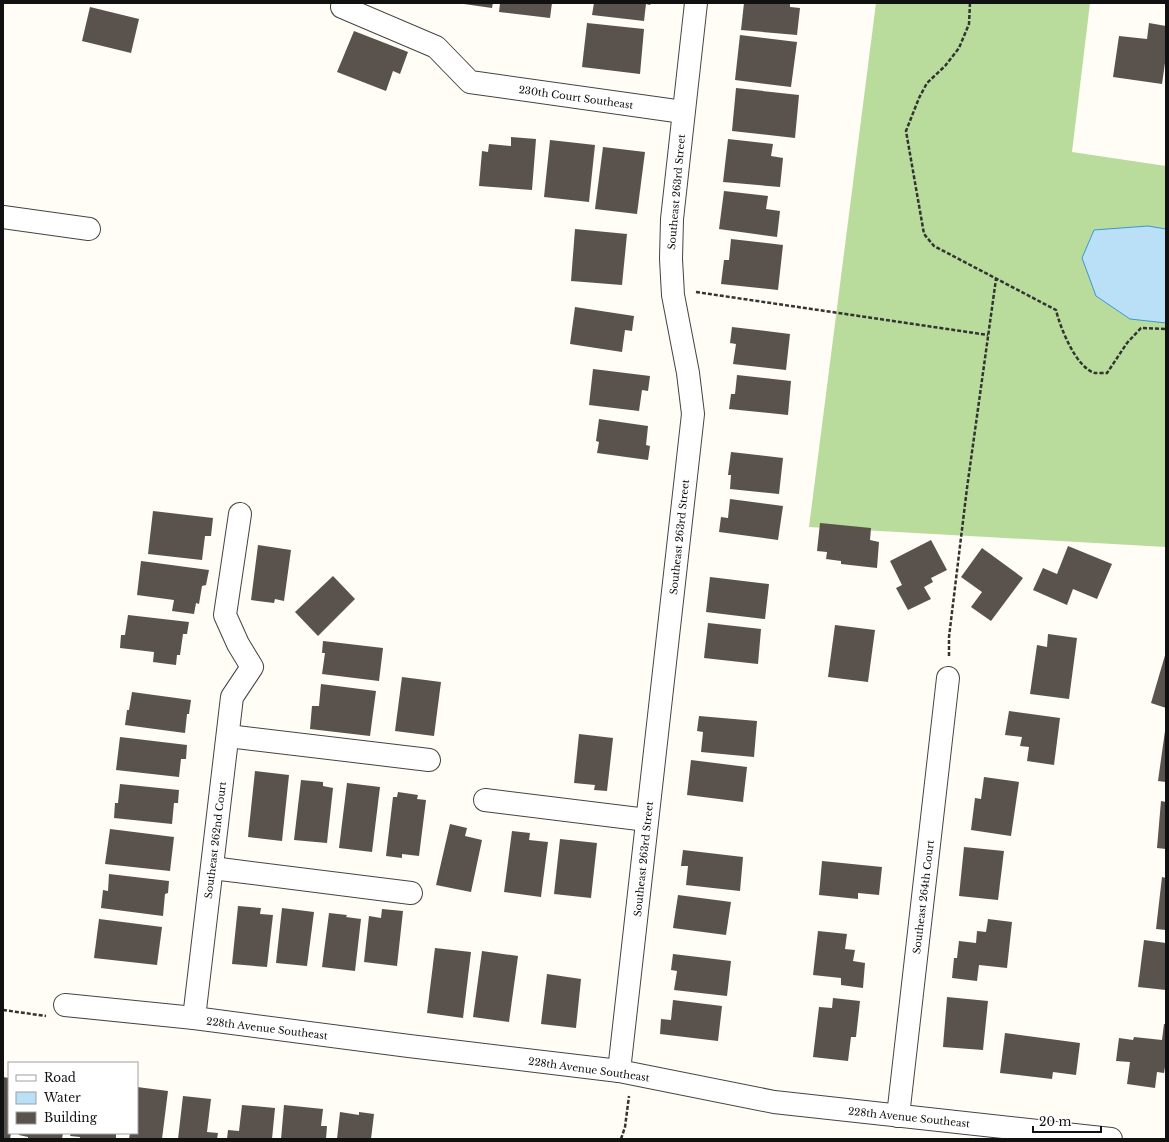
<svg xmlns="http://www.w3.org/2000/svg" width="1169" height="1142" font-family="'Libre Baskerville',serif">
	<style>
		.forest { fill: #b9dc9c }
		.water { fill: #b9e0f7; stroke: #3f96cf }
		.building { fill: #5a524d }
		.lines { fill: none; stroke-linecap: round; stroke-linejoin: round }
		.minor-casing { stroke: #444; stroke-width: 24 }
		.path { stroke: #333; stroke-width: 2.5; stroke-dasharray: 4 2; stroke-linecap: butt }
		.minor { stroke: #fff; stroke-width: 22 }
		.labels { text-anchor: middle; stroke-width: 4; stroke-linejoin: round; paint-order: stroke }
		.street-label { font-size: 10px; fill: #111; stroke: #fff }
	</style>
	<rect width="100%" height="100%" fill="#fffdf5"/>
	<!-- forest -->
	<path class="forest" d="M 876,3 L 1090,3 L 1072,152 L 1166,166 L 1166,547 L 809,527 Z"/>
	<!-- water -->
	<path class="water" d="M 1148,226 L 1166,229 L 1166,323 L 1130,319 L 1096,296 L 1082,258 L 1094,230 Z"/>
	<!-- building -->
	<g class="building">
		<path d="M 457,3 L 493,3 L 492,8 Z"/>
		<path d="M 500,3 L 552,3 L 550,18 L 499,12 Z"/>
		<path d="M 594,3 L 651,3 L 650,5 L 646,4 L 644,21 L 592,15 Z"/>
		<path d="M 744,3 L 790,3 L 790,7 L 800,8 L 797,35 L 741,30 Z"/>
		<path d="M 90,7 L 139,19 L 131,53 L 82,41 Z"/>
		<path d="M 587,23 L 644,29 L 640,74 L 582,67 Z"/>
		<path d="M 1149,23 L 1166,26 L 1166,56 L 1162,84 L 1113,77 L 1119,36 L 1147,39 Z"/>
		<path d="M 354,31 L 408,52 L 400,74 L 393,71 L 386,91 L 337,72 Z"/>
		<path d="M 740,35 L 797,42 L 791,87 L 735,80 Z"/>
		<path d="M 736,88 L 799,95 L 795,138 L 732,131 Z"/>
		<path d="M 511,137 L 536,139 L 532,190 L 479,186 L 482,151 L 488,152 L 489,144 L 511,146 Z"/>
		<path d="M 728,139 L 773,144 L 771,156 L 783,158 L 780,187 L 723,182 Z"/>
		<path d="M 550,140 L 595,145 L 589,202 L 544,197 Z"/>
		<path d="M 603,147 L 645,152 L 637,214 L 595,209 Z"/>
		<path d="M 724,191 L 768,196 L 766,209 L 780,211 L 777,237 L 719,229 Z"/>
		<path d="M 575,229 L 627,234 L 622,285 L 571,281 Z"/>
		<path d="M 731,239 L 783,245 L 778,290 L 721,284 L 724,260 L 729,260 Z"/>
		<path d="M 575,307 L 634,316 L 632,331 L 625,330 L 622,352 L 570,344 Z"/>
		<path d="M 732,327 L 790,334 L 786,370 L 733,364 L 736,344 L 730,343 Z"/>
		<path d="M 593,369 L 650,376 L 648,391 L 642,390 L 639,411 L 589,405 Z"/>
		<path d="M 737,375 L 791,381 L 788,415 L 729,409 L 731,394 L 735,394 Z"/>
		<path d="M 599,419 L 648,426 L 646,445 L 650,446 L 648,460 L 597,453 L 599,442 L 596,441 Z"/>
		<path d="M 731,452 L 783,458 L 779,494 L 730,489 L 731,475 L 728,475 Z"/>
		<path d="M 730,499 L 783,506 L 778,540 L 719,532 L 721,517 L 728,518 Z"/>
		<path d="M 153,511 L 213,518 L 211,536 L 205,536 L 202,560 L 148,554 Z"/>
		<path d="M 820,523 L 871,528 L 870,540 L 879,542 L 877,568 L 841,564 L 841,561 L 826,559 L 827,552 L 817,551 Z"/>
		<path d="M 931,540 L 947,570 L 931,578 L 933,582 L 924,587 L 931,599 L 908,610 L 896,588 L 902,585 L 890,561 Z"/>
		<path d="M 258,545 L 291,550 L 284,601 L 275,599 L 274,603 L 251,600 Z"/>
		<path d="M 1068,546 L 1112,564 L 1097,599 L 1073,589 L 1067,605 L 1033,590 L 1043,568 L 1057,574 Z"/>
		<path d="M 982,548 L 1023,578 L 991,621 L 971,607 L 982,592 L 961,577 Z"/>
		<path d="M 141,561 L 209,570 L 206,585 L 202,586 L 199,604 L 196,603 L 194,614 L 172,611 L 174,600 L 137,595 Z"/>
		<path d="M 333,576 L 355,599 L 318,636 L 295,612 Z"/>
		<path d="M 710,577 L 769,584 L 765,619 L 706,612 Z"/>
		<path d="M 128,615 L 189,622 L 187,634 L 183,634 L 180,655 L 177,655 L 176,665 L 153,662 L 154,652 L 120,648 L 121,635 L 125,635 Z"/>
		<path d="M 708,623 L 761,629 L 758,664 L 704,658 Z"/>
		<path d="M 835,625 L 875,630 L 868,682 L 828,677 Z"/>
		<path d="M 1048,634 L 1077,638 L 1069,699 L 1030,694 L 1037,645 L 1047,647 Z"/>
		<path d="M 323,641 L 383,648 L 379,681 L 322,674 L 325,653 L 322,653 Z"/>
		<path d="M 1166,652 L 1166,708 L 1151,703 Z"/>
		<path d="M 402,677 L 441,682 L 434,736 L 395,731 Z"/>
		<path d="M 321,684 L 376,691 L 370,736 L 310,729 L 312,706 L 319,706 Z"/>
		<path d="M 132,692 L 191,700 L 189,714 L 187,714 L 185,733 L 125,725 L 127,710 L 129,710 Z"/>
		<path d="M 1009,711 L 1060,718 L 1054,765 L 1027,761 L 1029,747 L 1020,746 L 1022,737 L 1005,735 Z"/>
		<path d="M 699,716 L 757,721 L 754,757 L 701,752 L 703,732 L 697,731 Z"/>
		<path d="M 1165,731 L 1166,731 L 1166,782 L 1158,781 Z"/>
		<path d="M 579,734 L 613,738 L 607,791 L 594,790 L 595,785 L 574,783 Z"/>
		<path d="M 120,737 L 187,745 L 186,759 L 181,759 L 179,777 L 116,770 Z"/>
		<path d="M 691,760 L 747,767 L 743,802 L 687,795 Z"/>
		<path d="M 255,771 L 289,775 L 282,841 L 248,837 Z"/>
		<path d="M 984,777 L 1019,782 L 1011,836 L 971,830 L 975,798 L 981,799 Z"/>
		<path d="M 301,780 L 323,782 L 323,786 L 333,788 L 327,843 L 294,840 Z"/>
		<path d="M 347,783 L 380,787 L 372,852 L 339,848 Z"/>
		<path d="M 120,784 L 179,790 L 178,803 L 174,803 L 172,824 L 114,818 L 115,803 L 118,803 Z"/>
		<path d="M 398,792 L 418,795 L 417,799 L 426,800 L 419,856 L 402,854 L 402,858 L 386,856 L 393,797 L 397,797 Z"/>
		<path d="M 1161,801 L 1166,802 L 1166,849 L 1157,848 Z"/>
		<path d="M 450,824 L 467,828 L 465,836 L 482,840 L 471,892 L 436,885 Z"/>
		<path d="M 110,829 L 174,837 L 170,871 L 105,864 Z"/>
		<path d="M 512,831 L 530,833 L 529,840 L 548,842 L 541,897 L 504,892 Z"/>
		<path d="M 560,839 L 597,843 L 591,898 L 554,894 Z"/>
		<path d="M 964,847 L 1004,851 L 998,900 L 959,896 Z"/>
		<path d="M 683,850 L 743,857 L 740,891 L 686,885 L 688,866 L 681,866 Z"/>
		<path d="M 822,861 L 882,867 L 879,895 L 858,893 L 858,899 L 819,895 Z"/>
		<path d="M 109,874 L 169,881 L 168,893 L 165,894 L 163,916 L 101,908 L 103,890 L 108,891 Z"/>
		<path d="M 1162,877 L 1166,878 L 1166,930 L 1156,929 Z"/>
		<path d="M 678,895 L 731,902 L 726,935 L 673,928 Z"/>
		<path d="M 238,906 L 261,908 L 260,914 L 273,915 L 267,967 L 232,964 Z"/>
		<path d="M 282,908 L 314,912 L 307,966 L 276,963 Z"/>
		<path d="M 382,909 L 403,911 L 397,966 L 364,962 L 369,916 L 381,918 Z"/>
		<path d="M 329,913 L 347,915 L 346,917 L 361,919 L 355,971 L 322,967 Z"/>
		<path d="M 99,919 L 162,927 L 157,965 L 94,958 Z"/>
		<path d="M 988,919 L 1012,922 L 1007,968 L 979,965 L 977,981 L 952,978 L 954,958 L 957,958 L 959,941 L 976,943 L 977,931 L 986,932 Z"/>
		<path d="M 818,931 L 847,934 L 845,949 L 855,950 L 853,961 L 865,963 L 863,988 L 841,985 L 841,978 L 813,975 Z"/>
		<path d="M 1144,940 L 1166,943 L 1166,990 L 1138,987 Z"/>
		<path d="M 435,948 L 471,952 L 463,1018 L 427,1013 Z"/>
		<path d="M 482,951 L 518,956 L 509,1022 L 473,1017 Z"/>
		<path d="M 673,954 L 731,961 L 727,996 L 674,990 L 677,971 L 671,970 Z"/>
		<path d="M 547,974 L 581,979 L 576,1028 L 541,1024 Z"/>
		<path d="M 947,997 L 988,1001 L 983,1050 L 943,1047 Z"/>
		<path d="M 833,998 L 860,1001 L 856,1037 L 851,1037 L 848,1061 L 813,1057 L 819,1007 L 832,1008 Z"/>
		<path d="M 673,1000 L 722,1006 L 718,1041 L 660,1034 L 661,1019 L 671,1020 Z"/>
		<path d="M 1164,1024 L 1166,1024 L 1166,1061 L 1164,1073 L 1157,1072 L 1155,1088 L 1127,1084 L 1130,1062 L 1116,1061 L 1119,1038 L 1133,1040 L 1134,1037 L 1162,1040 Z"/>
		<path d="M 1005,1033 L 1080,1043 L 1076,1075 L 1053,1072 L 1052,1079 L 1000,1073 Z"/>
		<path d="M 3,1077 L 9,1078 L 8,1115 L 9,1133 L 11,1133 L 10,1139 L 3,1139 Z"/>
		<path d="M 137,1087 L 168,1091 L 162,1139 L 129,1139 L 130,1133 L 137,1133 Z"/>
		<path d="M 183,1096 L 211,1099 L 207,1132 L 218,1133 L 217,1139 L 178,1139 Z"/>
		<path d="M 242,1105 L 275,1108 L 272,1139 L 227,1139 L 228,1130 L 239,1131 Z"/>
		<path d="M 284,1105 L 323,1109 L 321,1126 L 327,1126 L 326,1139 L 281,1139 Z"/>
		<path d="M 340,1112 L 359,1115 L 359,1112 L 374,1114 L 371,1139 L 337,1139 Z"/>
		<path d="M 19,1133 L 63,1133 L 62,1139 L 28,1139 L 28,1137 L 19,1135 Z"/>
		<path d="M 71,1133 L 116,1133 L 116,1139 L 80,1139 L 80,1137 L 70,1136 Z"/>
	</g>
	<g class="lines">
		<defs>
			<g id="minor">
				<path d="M 342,7 L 436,47 L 470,82 L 683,112"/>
				<path d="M 3,217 L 89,229"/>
				<path d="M 228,736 L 429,760"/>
				<path d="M 485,800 L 647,820"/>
				<path d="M 212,868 L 411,893"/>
				<path d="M 65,1005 L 194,1018 L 409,1046 L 619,1071 L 774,1102 L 1111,1139"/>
				<path d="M 194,1018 L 232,697 L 252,667 L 238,644 L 225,615 L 240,514"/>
				<path d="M 619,1071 L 693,414 L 688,373 L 673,295 L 671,259 L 672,219 L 696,3"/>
				<path d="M 898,1116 L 948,678"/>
			</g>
		</defs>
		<!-- minor casing -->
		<use href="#minor" class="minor-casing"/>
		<!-- path -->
		<g class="path">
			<path d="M 970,3 L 969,24 L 959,48 L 945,66 L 927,83 L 919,98 L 906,131 L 924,234 L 934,246 L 1056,310 C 1060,327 1076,368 1095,373 C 1098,373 1103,373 1107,373 L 1127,343 L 1141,328 L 1166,329"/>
			<path d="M 696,292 L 988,335"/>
			<path d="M 949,656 L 949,637 L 967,488 L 996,279"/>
			<path d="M 3,1010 L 46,1016"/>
			<path d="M 621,1139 L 625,1127 L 629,1096"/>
		</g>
		<!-- minor -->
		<use href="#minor" class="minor"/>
	</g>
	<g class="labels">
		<!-- street labels -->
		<g class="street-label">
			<text transform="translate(576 97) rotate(8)" y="4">230th Court Southeast</text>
			<text transform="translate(676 192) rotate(-85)" y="4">Southeast 263rd Street</text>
			<text transform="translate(679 537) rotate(-84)" y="4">Southeast 263rd Street</text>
			<text transform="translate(215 840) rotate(-83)" y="4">Southeast 262nd Court</text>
			<text transform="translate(643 859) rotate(-84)" y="4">Southeast 263rd Street</text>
			<text transform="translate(923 897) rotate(-83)" y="4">Southeast 264th Court</text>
			<text transform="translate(267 1028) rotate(7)" y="4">228th Avenue Southeast</text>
			<text transform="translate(589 1069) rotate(8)" y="4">228th Avenue Southeast</text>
			<text transform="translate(909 1117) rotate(6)" y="4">228th Avenue Southeast</text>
		</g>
	</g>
	<!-- border -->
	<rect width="1169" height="1142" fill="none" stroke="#111111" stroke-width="8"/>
	<!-- legend -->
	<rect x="8" y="1062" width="130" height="72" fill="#ffffff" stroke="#a0a0a0"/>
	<rect x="16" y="1075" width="20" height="6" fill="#ffffff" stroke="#a0a0a0"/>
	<text x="44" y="1082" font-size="12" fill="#111111">Road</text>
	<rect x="16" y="1092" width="20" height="12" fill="#b9e0f7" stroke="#a0a0a0"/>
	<text x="44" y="1102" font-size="12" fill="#111111">Water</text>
	<rect x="16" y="1112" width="20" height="12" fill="#5a524d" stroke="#a0a0a0"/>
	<text x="44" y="1122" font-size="12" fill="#111111">Building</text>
	<!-- scale -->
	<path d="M1033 1126v6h68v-6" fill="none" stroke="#111111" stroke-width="2"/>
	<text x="1039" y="1126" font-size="12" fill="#111111" stroke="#ffffff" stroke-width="3" paint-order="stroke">20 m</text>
</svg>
